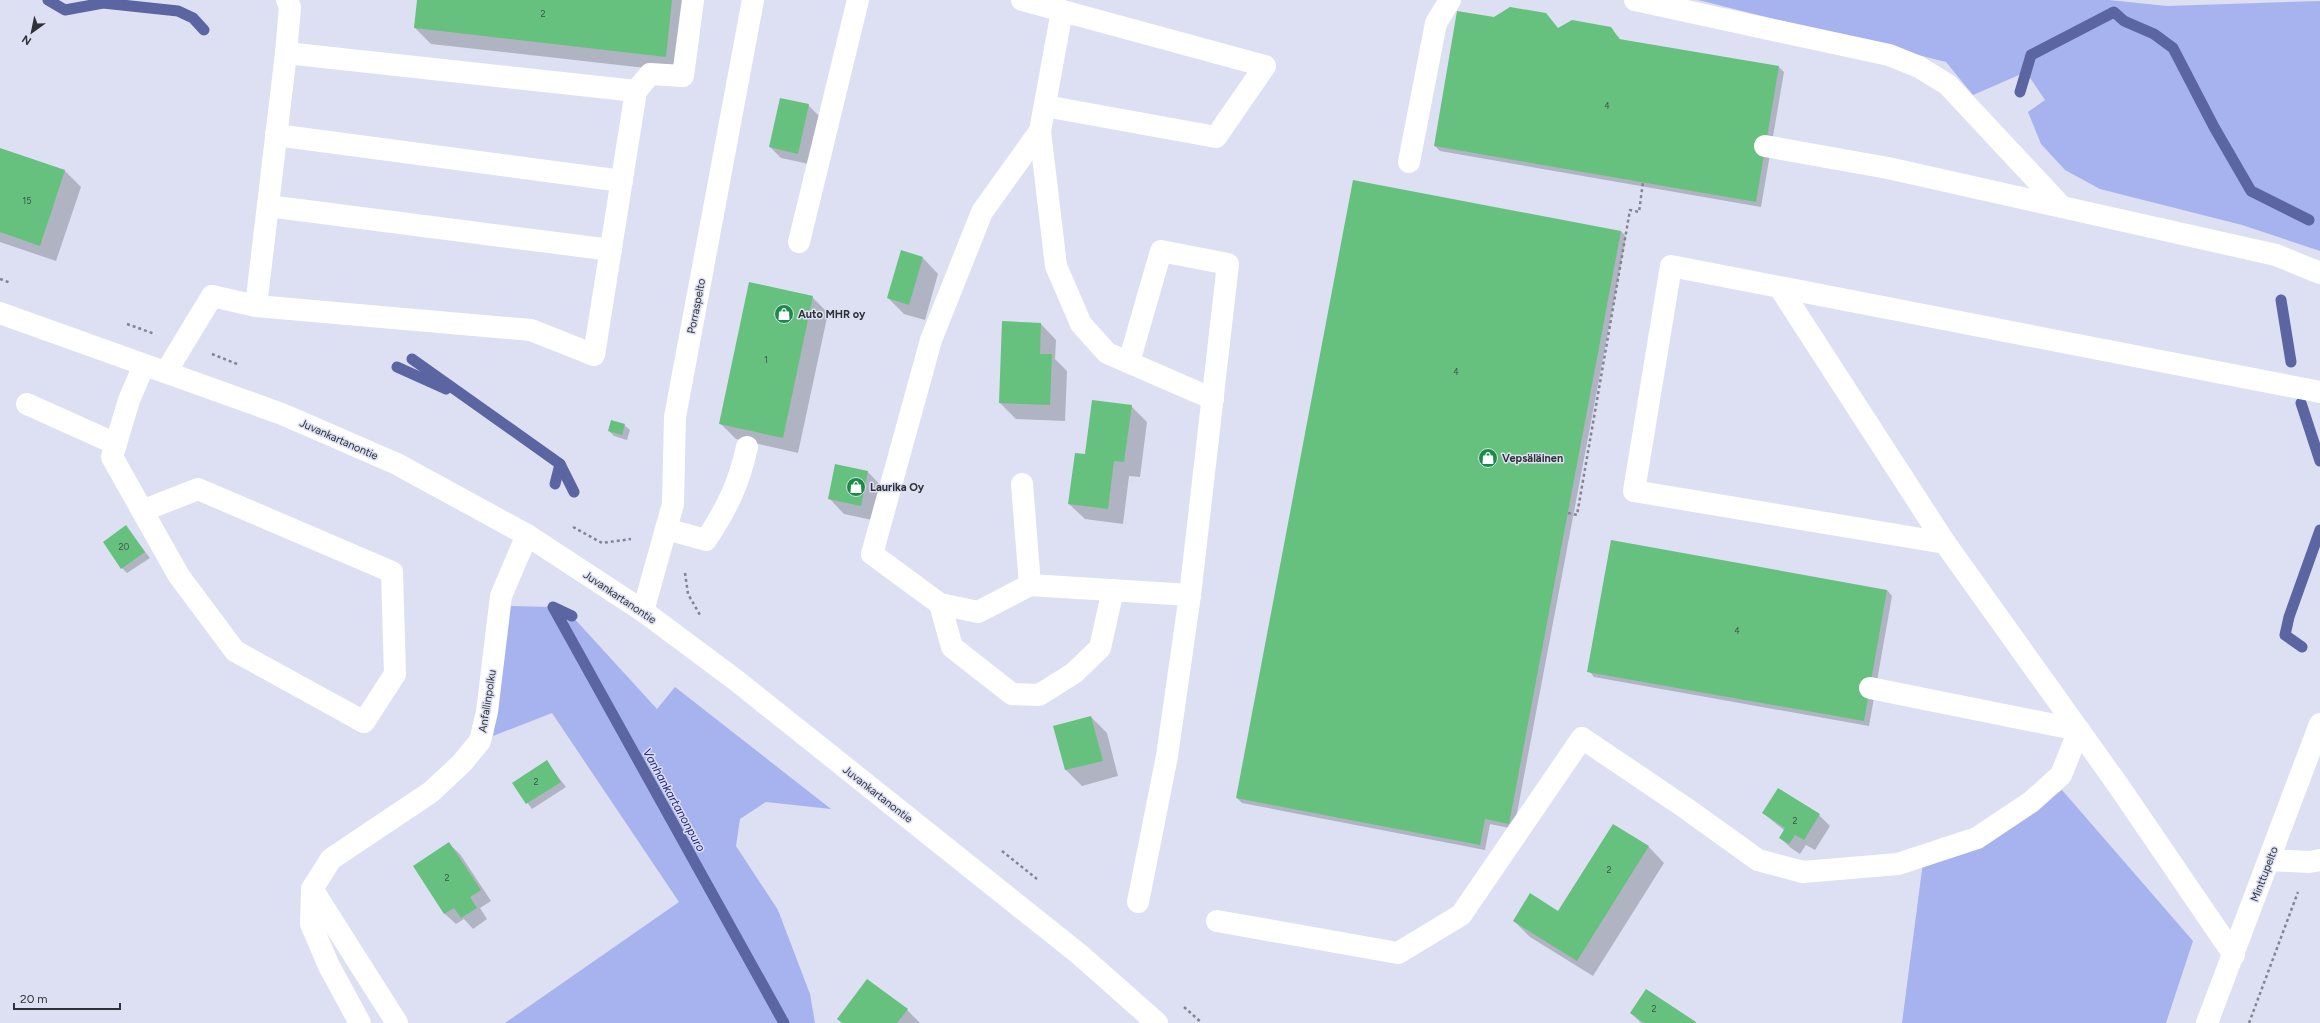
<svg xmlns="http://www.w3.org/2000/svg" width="2320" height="1023" font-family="Figtree,sans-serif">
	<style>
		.green { fill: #a7b3ee }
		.shadow { fill: #0003 }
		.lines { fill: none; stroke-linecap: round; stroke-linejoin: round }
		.stream { stroke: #5b65a2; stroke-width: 11 }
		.building { fill: #67c17e }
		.path { stroke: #828591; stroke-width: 2.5; stroke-dasharray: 3 3; stroke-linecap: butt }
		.minor { stroke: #fff; stroke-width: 22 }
		.major { stroke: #fff; stroke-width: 22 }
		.labels { text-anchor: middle; stroke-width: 3; stroke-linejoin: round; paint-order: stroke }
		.number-label { font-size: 9px; fill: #3d554a }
		.street-label { font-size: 11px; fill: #2f3138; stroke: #dce0f2 }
		.poi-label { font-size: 11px; font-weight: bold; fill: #2f3138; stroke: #dce0f2; text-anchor: start }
		.water-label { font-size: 12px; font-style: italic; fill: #252185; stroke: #dce0f2 }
	</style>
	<rect width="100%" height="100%" fill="#dce0f2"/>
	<!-- green -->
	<g class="green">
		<path d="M 1698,0 L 2109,0 L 2167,6 L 2320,1 L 2320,251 L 2242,225 L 2100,189 L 2065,170 L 2041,144 L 2028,112 L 2045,100 L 2026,72 L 1973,95 L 1946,62 Z"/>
		<path d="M 510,606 L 553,607 L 572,616 L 657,709 L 675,687 L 831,809 L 766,802 L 740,819 L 736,846 L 778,910 L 810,994 L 815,1023 L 505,1023 L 679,902 L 552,713 L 493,736 Z"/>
		<path d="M 2062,790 L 2193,941 L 2166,1023 L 1902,1023 L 1923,862 L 1978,844 Z"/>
	</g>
	<!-- shadow -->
	<g class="shadow">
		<path d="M 418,0 L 689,0 L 681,72 L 431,44 L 415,28 Z"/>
		<path d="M 1611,28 L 1621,40 L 1779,67 L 1784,72 L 1761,207 L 1440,151 L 1435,146 L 1559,29 Z"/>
		<path d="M 808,105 L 819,116 L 809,164 L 781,158 L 770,147 Z"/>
		<path d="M 0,149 L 65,171 L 81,187 L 56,261 L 0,242 Z"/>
		<path d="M 1621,231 L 1626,237 L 1514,829 L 1490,824 L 1485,850 L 1242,803 L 1237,798 Z"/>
		<path d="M 923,258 L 938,274 L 925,320 L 904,314 L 888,298 Z"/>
		<path d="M 812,297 L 828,313 L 798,453 L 736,439 L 720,423 Z"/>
		<path d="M 1041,324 L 1056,340 L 1055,359 L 1067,371 L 1065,421 L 1016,419 L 1000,403 Z"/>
		<path d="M 1131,406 L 1147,422 L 1140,477 L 1129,476 L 1123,524 L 1085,519 L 1069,504 L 1086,455 Z"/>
		<path d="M 624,425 L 630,430 L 627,440 L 614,436 L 609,431 Z"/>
		<path d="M 868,472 L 883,488 L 877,521 L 844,514 L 829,498 Z"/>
		<path d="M 126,527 L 150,558 L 127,573 L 122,568 Z"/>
		<path d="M 1887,590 L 1892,596 L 1869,726 L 1594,677 L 1589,671 Z"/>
		<path d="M 1091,717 L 1107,733 L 1118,776 L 1082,786 L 1066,770 L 1055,727 Z"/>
		<path d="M 546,762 L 566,787 L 532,809 L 513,783 Z"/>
		<path d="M 1779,789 L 1819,815 L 1830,826 L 1815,850 L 1806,845 L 1800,854 L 1791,848 L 1780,838 L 1785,831 L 1763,813 Z"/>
		<path d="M 1613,825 L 1649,847 L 1664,863 L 1593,976 L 1530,937 L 1514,921 L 1558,912 Z"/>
		<path d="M 449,844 L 460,854 L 491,901 L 480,908 L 487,919 L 473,929 L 464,919 L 456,924 L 445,914 L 414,866 Z"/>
		<path d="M 1646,990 L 1696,1023 L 1641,1023 L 1631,1013 Z"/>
		<path d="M 907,1010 L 920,1023 L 842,1023 Z"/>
	</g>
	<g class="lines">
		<!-- stream -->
		<g class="stream">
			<path d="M 48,0 L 65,10 L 103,3 L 178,11 L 193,18 L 204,30"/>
			<path d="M 2020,92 L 2031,55 L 2114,12 L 2124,21 L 2154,34 L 2173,48 L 2214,127 L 2251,191 L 2309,220"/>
			<path d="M 2281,300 L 2291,362"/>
			<path d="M 412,359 L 560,464 L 574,492"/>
			<path d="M 397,367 L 446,389"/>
			<path d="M 2301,403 L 2320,461"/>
			<path d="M 555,484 L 560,464"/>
			<path d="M 572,616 L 553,607 L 784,1023"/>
			<path d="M 2302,647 L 2285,635 L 2289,617 L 2320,530"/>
		</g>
	</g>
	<!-- building -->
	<g class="building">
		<path d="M 417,0 L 672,0 L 666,57 L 414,28 Z"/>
		<path d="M 1510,7 L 1546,13 L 1558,28 L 1572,20 L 1611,27 L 1619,39 L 1779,66 L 1756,202 L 1434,146 L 1457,11 L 1494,17 Z"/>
		<path d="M 780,98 L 809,104 L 798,154 L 769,147 Z"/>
		<path d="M 0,148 L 65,170 L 40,246 L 0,232 Z"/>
		<path d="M 1353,180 L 1621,231 L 1509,824 L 1485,819 L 1480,845 L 1236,798 Z"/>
		<path d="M 901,250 L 923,257 L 909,305 L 887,298 Z"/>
		<path d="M 749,282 L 813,296 L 783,438 L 719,424 Z"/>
		<path d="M 1002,321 L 1041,323 L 1040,354 L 1052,354 L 1050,405 L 999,403 Z"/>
		<path d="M 1092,400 L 1132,405 L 1124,462 L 1114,461 L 1108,509 L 1068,504 L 1075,453 L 1085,454 Z"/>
		<path d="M 611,420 L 625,424 L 622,435 L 608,431 Z"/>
		<path d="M 835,464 L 868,471 L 861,506 L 828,499 Z"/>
		<path d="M 126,525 L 145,552 L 121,569 L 103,542 Z"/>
		<path d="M 1611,540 L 1887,590 L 1864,721 L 1587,672 Z"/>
		<path d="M 1091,716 L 1103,761 L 1065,770 L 1053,726 Z"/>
		<path d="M 547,760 L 561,782 L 526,804 L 512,783 Z"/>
		<path d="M 1778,788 L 1820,814 L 1804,840 L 1795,835 L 1789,844 L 1779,838 L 1785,828 L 1762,813 Z"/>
		<path d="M 1613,824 L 1649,846 L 1577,961 L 1513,921 L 1530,893 L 1558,911 Z"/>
		<path d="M 449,842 L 481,890 L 470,897 L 477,908 L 461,918 L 454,908 L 444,914 L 413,866 Z"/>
		<path d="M 867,979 L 908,1009 L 897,1023 L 842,1023 L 837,1019 Z"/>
		<path d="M 1646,989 L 1696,1022 L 1695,1023 L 1644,1023 L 1630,1013 Z"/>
	</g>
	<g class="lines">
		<!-- path -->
		<g class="path">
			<path d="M 0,279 L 11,283"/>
			<path d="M 127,324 L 155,334"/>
			<path d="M 212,354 L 237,364"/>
			<path d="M 1568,513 L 1577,515 L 1630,210 L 1639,212 L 1643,182"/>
			<path d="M 573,527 L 602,543 L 631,539"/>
			<path d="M 685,573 L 688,594 L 700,615"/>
			<path d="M 1002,851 L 1037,879"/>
			<path d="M 1184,1007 L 1202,1023"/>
			<path d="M 2249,1023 L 2298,892"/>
		</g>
		<!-- minor -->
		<g class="minor">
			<path d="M 1022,0 L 1265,66 L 1216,137 L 1045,106"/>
			<path d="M 1635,0 L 1889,55 L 1919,67 L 1948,85 L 2062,207"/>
			<path d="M 1062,11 L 1040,131 L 1056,266 L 1081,324 L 1107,353 L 1213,399"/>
			<path d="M 636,91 L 650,74 L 683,76 L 693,0"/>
			<path d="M 1040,131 L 982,212 L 931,340 L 872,554 L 940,604 L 978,612 L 1030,585 L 1190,595"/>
			<path d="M 276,135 L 622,181"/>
			<path d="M 1765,146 L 1888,168 L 2276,255 L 2320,273"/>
			<path d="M 1409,162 L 1436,23 L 1450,0"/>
			<path d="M 268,206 L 611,250"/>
			<path d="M 799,242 L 858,0"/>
			<path d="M 1780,288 L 1945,543 L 2118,785 L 2234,955"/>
			<path d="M 256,306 L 286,53 L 290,7 L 287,0"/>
			<path d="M 1129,362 L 1161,251 L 1228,264 L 1190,595 L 1167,756 L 1138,902"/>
			<path d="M 166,372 L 212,296 L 256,306 L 531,330 L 594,355 L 636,91 L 286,53"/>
			<path d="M 27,404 L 116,444"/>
			<path d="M 1022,484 L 1030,585"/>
			<path d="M 142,511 L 198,489 L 392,572 L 395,674 L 364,722 L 235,651 L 179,576 L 112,457 L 129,400 L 144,365"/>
			<path d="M 666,529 L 706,540 C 727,508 739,484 747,447"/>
			<path d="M 1945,543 L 1634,491 L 1671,266 L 2320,392"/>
			<path d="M 940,604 L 952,647 L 1012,694 L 1039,695 L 1074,673 L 1100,648 L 1113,590"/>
			<path d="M 643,611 L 673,504 L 675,417 L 753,0"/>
			<path d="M 2270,860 L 2309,862 L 2320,860"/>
			<path d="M 312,889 L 311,924 L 329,966 L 360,1023"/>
			<path d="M 1217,921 L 1398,953 L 1461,915 L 1582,738 L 1687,809 L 1758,860 L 1803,872 L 1898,864 L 1977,838 L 2031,802 L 2061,775 L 2079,730 L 1870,688"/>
			<path d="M 397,1023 L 312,889 L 331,859 L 431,792 L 462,763 L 480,741 L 487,712 L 501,596 L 527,535"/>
			<path d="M 2207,1023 L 2320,724"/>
		</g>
		<!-- major -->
		<path class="major" d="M 0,313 L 282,414 L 397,464 L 527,535 L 643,611 L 737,681 L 1079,954 L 1157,1023"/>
	</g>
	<!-- icons -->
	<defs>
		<symbol id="shop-disc" viewBox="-11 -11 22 22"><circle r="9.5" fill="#198b44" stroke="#dce0f2"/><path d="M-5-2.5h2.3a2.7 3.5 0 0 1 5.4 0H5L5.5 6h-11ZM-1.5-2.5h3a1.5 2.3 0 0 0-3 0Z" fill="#fff"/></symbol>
	</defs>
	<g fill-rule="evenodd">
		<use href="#shop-disc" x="773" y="303" width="22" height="22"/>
		<use href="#shop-disc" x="1477" y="447" width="22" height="22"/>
		<use href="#shop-disc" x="845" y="476" width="22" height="22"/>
	</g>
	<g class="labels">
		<!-- number labels -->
		<g class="number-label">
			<text x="543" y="17">2</text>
			<text x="1607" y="109">4</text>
			<text x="27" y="204">15</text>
			<text x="766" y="363">1</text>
			<text x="1456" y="375">4</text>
			<text x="124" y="550">20</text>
			<text x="1737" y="634">4</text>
			<text x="536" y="785">2</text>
			<text x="1795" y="824">2</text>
			<text x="1609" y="873">2</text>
			<text x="447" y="881">2</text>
			<text x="1654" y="1012">2</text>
		</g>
		<!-- street labels -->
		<g class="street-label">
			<text transform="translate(696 306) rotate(-79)" y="4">Porraspelto</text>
			<text transform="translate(339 439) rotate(24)" y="4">Juvankartanontie</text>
			<text transform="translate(620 597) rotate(34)" y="4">Juvankartanontie</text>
			<text transform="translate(487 701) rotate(-81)" y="4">Anfallinpolku</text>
			<text transform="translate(878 794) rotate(38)" y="4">Juvankartanontie</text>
			<text transform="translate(2264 874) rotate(-69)" y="4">Minttupelto</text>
		</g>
		<!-- poi labels -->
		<g class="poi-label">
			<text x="798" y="318">Auto MHR oy</text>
			<text x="1502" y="462">Vepsäläinen</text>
			<text x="870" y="491">Laurika Oy</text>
		</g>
		<!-- water labels -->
		<g class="water-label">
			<text transform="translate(674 800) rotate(61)" y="4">Vanhankartanonpuro</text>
		</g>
	</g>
	<!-- north arrow -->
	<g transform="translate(32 32) rotate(213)" stroke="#dce0f2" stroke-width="3" paint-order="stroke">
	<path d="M0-3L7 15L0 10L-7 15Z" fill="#2f3138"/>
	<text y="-6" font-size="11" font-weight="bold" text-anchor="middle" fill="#2f3138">N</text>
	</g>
	<!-- scale -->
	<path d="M14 1003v6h106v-6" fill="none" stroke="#2f3138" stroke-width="2"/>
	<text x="20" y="1003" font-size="12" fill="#2f3138" stroke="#dce0f2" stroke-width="3" paint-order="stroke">20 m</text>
</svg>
